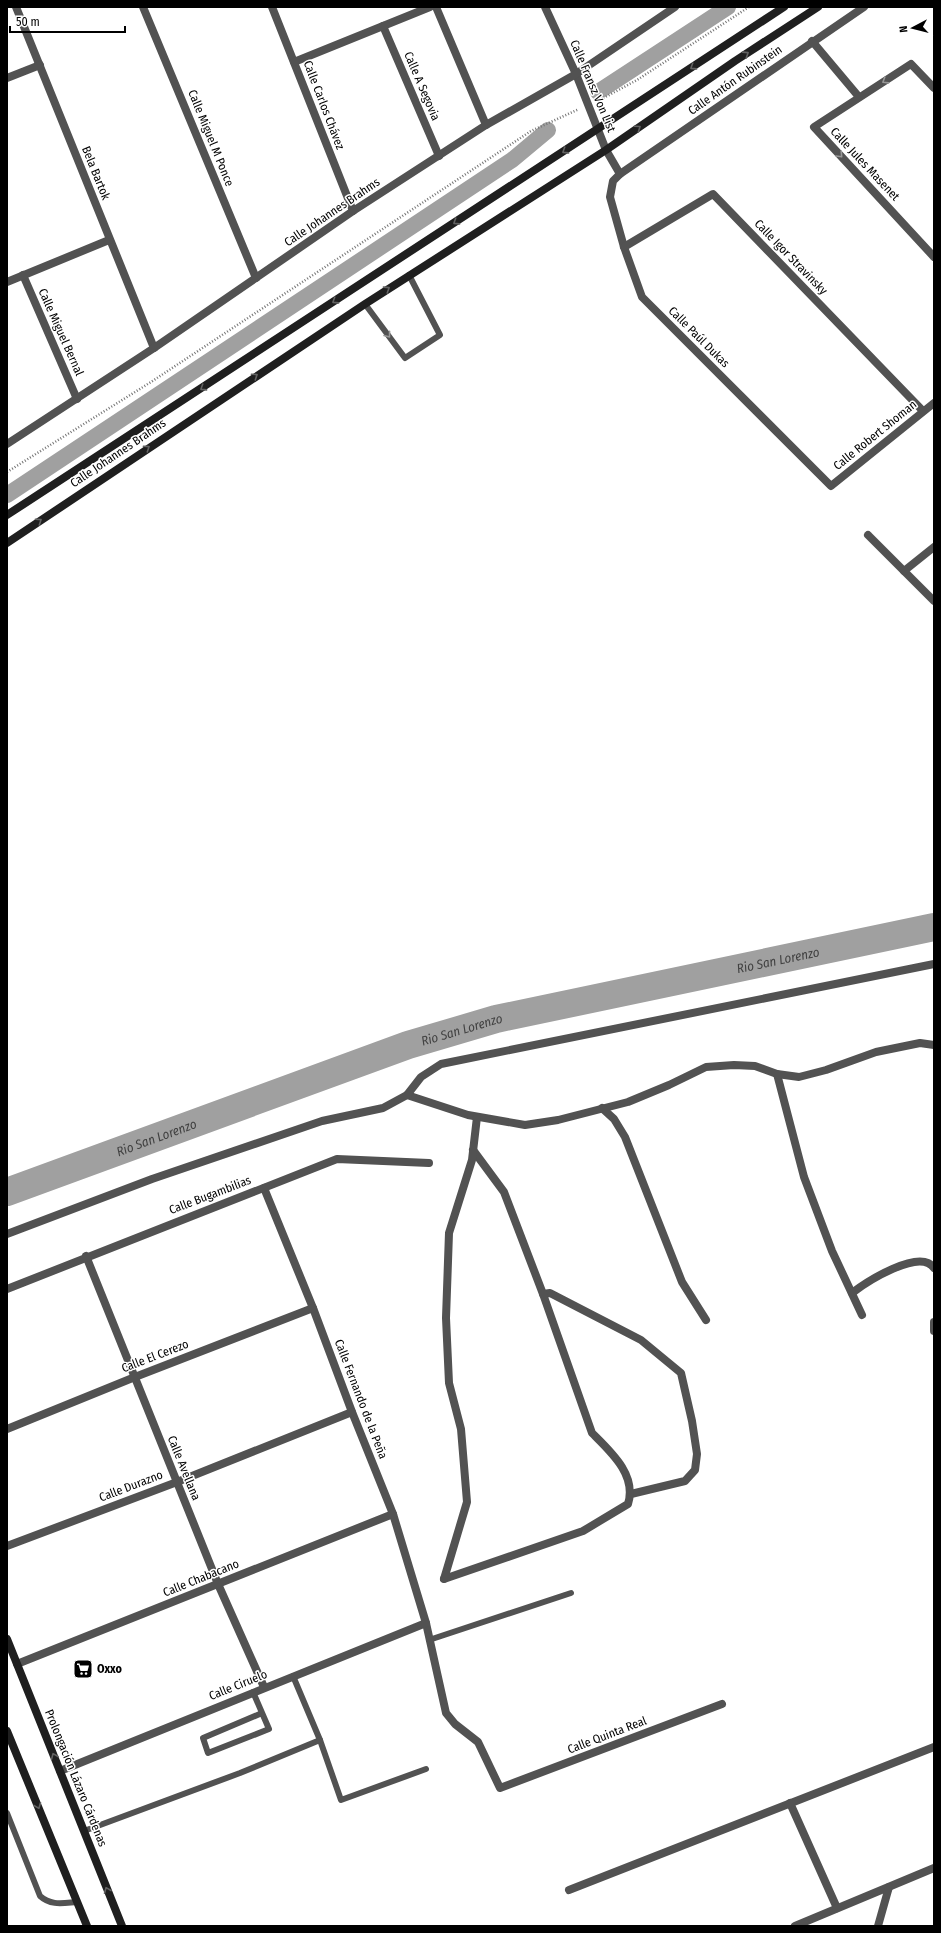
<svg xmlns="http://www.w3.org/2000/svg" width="941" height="1933" font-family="'Fira Sans Condensed',sans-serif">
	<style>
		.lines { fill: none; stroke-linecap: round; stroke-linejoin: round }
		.canal { stroke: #a0a0a0; stroke-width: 16 }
		.river { stroke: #a0a0a0; stroke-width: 28 }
		.path { stroke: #747474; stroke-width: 2.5; stroke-dasharray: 1 2; stroke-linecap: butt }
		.lane { stroke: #525252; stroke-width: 6 }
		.street { stroke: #525252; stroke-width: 8 }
		.secondary { stroke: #1f1f1f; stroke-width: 8 }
		.oneway { stroke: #626262 }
		.oneway2 { stroke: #979797 }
		.labels { text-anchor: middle; stroke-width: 3; stroke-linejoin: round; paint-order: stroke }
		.street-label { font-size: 12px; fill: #000; stroke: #fff }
		.poi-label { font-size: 12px; font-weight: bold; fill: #000; stroke: #fff; text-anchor: start }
		.water-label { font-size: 13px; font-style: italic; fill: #414141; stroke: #fff }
	</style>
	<rect width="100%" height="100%" fill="#fff"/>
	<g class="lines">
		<!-- canal -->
		<g class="canal">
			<path d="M 598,92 L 728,7"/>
			<path d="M 7,495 L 512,160 L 548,130"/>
		</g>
		<!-- river -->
		<path class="river" id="s1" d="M 7,1192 L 408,1045 L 496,1019 L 934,927"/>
		<!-- path -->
		<g class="path">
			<path d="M 598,101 L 637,80 L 749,7"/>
			<path d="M 7,472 L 151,382 L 531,131 L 579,109"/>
		</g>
		<!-- lane -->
		<g class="lane">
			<path d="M 365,304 L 405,358 L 440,335 L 409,275"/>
			<path d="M 429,1640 L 571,1593"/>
			<path d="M 293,1676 L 320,1740 L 341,1800 L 426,1769"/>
			<path d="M 253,1692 L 269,1729 L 208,1753 L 203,1738 L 262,1713"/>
			<path d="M 7,1813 L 40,1896 C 51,1906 63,1903 77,1902"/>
			<path d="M 84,1831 L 240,1773 L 320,1740"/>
		</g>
		<!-- street -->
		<g class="street">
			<path d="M 16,7 L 154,348"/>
			<path d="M 143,7 L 256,278"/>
			<path d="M 272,7 L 353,211"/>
			<path d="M 436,7 L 486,125"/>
			<path d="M 545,7 L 576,74 L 606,150 L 620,174"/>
			<path d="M 864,7 L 620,174 L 613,181 L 610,197 L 624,247 L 642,297 L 831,486 L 934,403"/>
			<path d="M 383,26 L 439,156"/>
			<path d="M 812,41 L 859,97"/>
			<path d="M 294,62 L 430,7"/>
			<path d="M 7,78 L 40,65"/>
			<path d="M 934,88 L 911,64 L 814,127 L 934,257"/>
			<path d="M 624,247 L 713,194 L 923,411"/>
			<path d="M 23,275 L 77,399"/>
			<path d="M 7,282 L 109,240"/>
			<path d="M 7,444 L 154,348 L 353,211 L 486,125 L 576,74 L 675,7"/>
			<path d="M 868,535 L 934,601"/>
			<path d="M 904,571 L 934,547"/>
			<path d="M 777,1074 L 804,1177 L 832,1251 L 862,1315"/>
			<path d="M 407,1095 L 468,1115 L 525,1125 L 558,1120 L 628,1102 L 669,1085 L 706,1067 L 734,1065 L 755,1066 L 777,1074 L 799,1077 L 826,1070 L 876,1052 L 920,1043 L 934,1045"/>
			<path d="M 602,1108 L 614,1119 L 625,1137 L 682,1282 L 706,1320"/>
			<path d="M 264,1188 L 313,1308 L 352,1412 L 393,1514 L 426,1623 L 446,1713 L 455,1724 L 478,1742 L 500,1788 L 722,1704"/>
			<path d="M 7,1234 L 152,1179 L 322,1121 L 383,1108 L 407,1095 L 421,1077 L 441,1064 L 934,964"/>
			<path d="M 86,1256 L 218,1584 L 264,1687"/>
			<path d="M 7,1289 L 337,1159 L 429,1163"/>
			<path d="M 852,1293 C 865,1283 920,1247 934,1268"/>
			<path d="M 543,1294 L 550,1293 L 641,1340 L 681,1373 L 692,1421 L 697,1454 L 695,1470 L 685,1481 L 631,1494"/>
			<path d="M 934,1322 L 934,1331"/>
			<path d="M 7,1429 L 135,1377 L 313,1308"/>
			<path d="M 7,1546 L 177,1482 L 352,1412"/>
			<path d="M 444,1579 L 583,1531 L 628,1504 C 637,1475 611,1452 592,1433 L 543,1294 L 504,1192 L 473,1150"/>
			<path d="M 444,1579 L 467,1502 L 461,1429 L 449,1383 L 446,1318 L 449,1233 L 472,1160 L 477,1117"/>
			<path d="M 17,1664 L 393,1514"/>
			<path d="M 60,1771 L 426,1623"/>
			<path d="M 790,1803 L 837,1908"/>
			<path d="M 569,1890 L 934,1747"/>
			<path d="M 795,1926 L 934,1868"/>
			<path d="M 878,1926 L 889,1887"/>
		</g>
		<!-- secondary -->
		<g class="secondary">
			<path d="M 7,515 L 784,7"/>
			<path d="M 7,543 L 365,304 L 606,150 L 735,61 L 818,7"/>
			<path d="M 7,1639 L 122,1926"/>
			<path d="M 7,1731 L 87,1926"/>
		</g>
	</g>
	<!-- one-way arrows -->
	<defs><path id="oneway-chevron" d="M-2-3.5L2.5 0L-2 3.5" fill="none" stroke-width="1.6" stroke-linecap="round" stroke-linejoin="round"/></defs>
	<g class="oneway">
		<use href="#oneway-chevron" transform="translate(746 54) rotate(-33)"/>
		<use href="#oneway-chevron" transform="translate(693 67) rotate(147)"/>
		<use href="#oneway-chevron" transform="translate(638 128) rotate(-35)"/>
		<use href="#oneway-chevron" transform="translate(565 151) rotate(147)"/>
		<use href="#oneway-chevron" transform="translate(456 222) rotate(147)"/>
		<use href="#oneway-chevron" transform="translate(387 289) rotate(-33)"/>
		<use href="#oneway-chevron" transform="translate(335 301) rotate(147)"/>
		<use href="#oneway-chevron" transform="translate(255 376) rotate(-34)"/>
		<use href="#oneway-chevron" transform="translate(203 388) rotate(147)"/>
		<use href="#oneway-chevron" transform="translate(147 448) rotate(-34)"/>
		<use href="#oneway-chevron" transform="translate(39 521) rotate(-34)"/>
		<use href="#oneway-chevron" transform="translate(54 1756) rotate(-112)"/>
		<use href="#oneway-chevron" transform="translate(38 1806) rotate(68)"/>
		<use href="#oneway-chevron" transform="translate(107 1890) rotate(-112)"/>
	</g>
	<g class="oneway2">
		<use href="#oneway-chevron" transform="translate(885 81) rotate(148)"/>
		<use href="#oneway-chevron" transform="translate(840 155) rotate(47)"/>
		<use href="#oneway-chevron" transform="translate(388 335) rotate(53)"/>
	</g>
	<!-- icons -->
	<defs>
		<symbol id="supermarket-square" viewBox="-11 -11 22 22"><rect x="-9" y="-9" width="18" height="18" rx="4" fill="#000" stroke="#fff"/><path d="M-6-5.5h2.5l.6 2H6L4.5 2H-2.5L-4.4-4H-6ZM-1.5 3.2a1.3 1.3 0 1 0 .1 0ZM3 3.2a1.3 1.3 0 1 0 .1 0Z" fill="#fff"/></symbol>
	</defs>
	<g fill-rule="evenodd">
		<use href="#supermarket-square" x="72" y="1658" width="22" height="22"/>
	</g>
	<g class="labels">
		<!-- street labels -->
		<g class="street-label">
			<text transform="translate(735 80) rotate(-35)" y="4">Calle Antón Rubinstein</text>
			<text transform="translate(422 86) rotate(67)" y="4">Calle A Segovia</text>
			<text transform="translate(593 86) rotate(67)" y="4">Calle Fransz Von List</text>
			<text transform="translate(324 105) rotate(69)" y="4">Calle Carlos Chávez</text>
			<text transform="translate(211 138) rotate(68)" y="4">Calle Miguel M Ponce</text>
			<text transform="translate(865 164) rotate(47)" y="4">Calle Jules Masenet</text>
			<text transform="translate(96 173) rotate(68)" y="4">Bela Bartok</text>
			<text transform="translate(332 212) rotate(-34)" y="4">Calle Johannes Brahms</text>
			<text transform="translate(791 257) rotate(46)" y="4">Calle Igor Stravinsky</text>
			<text transform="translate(61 332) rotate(66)" y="4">Calle Miguel Bernal</text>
			<text transform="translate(699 337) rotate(45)" y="4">Calle Paúl Dukas</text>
			<text transform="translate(875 435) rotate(-39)" y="4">Calle Robert Shoman</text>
			<text transform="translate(118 453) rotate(-34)" y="4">Calle Johannes Brahms</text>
			<text transform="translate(210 1195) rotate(-21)" y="4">Calle Bugambilias</text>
			<text transform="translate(155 1356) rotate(-21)" y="4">Calle El Cerezo</text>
			<text transform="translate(361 1399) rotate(69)" y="4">Calle Fernando de la Peña</text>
			<text transform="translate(184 1468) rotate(68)" y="4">Calle Avellana</text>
			<text transform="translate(131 1486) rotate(-21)" y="4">Calle Durazno</text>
			<text transform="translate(201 1578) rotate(-22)" y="4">Calle Chabacano</text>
			<text transform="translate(238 1685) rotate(-22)" y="4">Calle Ciruelo</text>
			<text transform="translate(607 1735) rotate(-21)" y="4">Calle Quinta Real</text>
			<text transform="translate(76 1778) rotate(68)" y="4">Prolongación Lázaro Cárdenas</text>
		</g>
		<!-- poi labels -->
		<g class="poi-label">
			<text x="97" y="1673">Oxxo</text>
		</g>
		<!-- water labels -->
		<g class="water-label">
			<text dy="5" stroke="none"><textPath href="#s1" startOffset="807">Rio San Lorenzo</textPath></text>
			<text dy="5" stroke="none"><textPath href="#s1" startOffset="483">Rio San Lorenzo</textPath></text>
			<text dy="5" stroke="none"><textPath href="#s1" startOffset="159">Rio San Lorenzo</textPath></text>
		</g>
	</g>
	<!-- border -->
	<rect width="941" height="1933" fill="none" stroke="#000000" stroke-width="16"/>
	<!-- north arrow -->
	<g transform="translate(913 28) rotate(263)" stroke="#ffffff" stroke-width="3" paint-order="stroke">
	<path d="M0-3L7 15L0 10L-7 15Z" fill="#000000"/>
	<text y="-6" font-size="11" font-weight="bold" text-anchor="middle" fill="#000000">N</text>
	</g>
	<!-- scale -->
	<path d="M10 26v6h115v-6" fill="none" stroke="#000000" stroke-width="2"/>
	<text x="16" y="26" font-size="12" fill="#000000" stroke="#ffffff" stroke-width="3" paint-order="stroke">50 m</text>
</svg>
